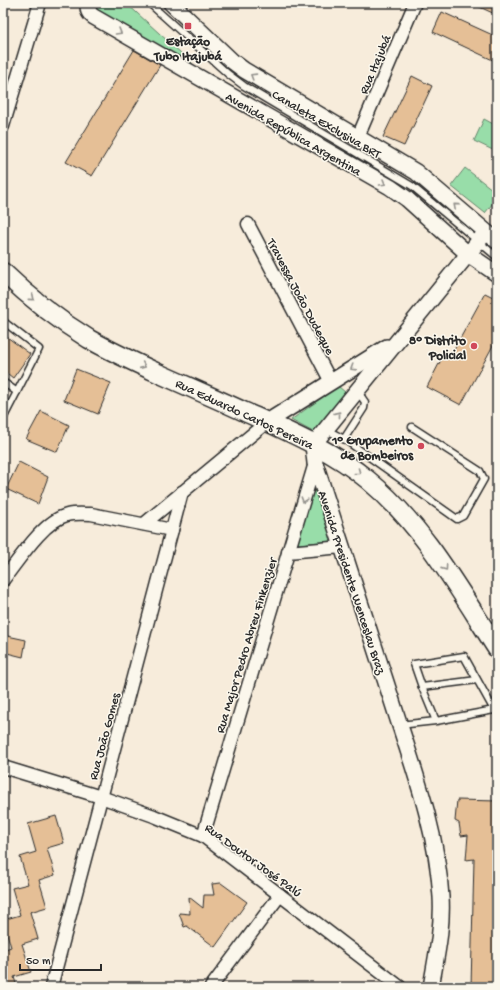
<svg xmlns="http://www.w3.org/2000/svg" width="500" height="990" font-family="'Gochi Hand',sans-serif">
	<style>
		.green { fill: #98dda9; stroke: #62846a }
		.building { fill: #e5bf96; stroke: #2b2b2b }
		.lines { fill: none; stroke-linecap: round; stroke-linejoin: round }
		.service-casing { stroke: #2b2b2b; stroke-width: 9 }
		.minor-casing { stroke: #2b2b2b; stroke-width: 15 }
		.tertiary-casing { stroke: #2b2b2b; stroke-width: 18 }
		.primary-casing { stroke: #2b2b2b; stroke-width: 21 }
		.service { stroke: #fbf7ec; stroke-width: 6 }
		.minor { stroke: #fbf7ec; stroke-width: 12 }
		.tertiary { stroke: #fbf7ec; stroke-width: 15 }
		.primary { stroke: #fbf7ec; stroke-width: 18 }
		.oneway { stroke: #93918c }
		.poi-dot { fill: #d1495b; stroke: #fbf7ec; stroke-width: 1.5 }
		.labels { text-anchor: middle; stroke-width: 3; stroke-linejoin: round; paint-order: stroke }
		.poi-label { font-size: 13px; font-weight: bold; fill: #2b2b2b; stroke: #fbf7ec; text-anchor: end }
		.street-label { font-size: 13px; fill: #2b2b2b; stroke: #fbf7ec }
	</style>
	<rect width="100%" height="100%" fill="#f7ecdb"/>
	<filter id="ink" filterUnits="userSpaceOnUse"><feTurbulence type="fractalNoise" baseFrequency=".025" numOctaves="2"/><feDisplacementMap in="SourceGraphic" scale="8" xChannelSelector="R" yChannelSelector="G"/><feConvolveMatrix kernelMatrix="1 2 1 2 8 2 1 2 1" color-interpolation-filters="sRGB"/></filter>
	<g filter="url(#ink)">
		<!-- green -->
		<g class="green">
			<path d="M 114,3 L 126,3 L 204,74 L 93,8 Z"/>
			<path d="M 484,119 L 497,126 L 497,152 L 474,141 Z"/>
			<path d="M 465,168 L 497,193 L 497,198 L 485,213 L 451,186 Z"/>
			<path d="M 338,386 L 346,393 L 313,432 L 291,420 Z"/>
			<path d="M 314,488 L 332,541 L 297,544 Z"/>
		</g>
		<!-- building -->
		<g class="building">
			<path d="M 471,3 L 497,3 L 497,15 Z"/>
			<path d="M 442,12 L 497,37 L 497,62 L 433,32 Z"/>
			<path d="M 134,50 L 160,65 L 92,176 L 66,162 Z"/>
			<path d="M 412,76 L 432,86 L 404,146 L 383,137 Z"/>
			<path d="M 485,293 L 497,299 L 497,338 L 461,405 L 427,387 L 444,354 L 450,357 Z"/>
			<path d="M 3,334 L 30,354 L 13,378 L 3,370 Z"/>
			<path d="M 76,369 L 111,383 L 98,414 L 64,400 Z"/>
			<path d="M 41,411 L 69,425 L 57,452 L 26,439 Z"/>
			<path d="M 19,462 L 48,477 L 38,504 L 6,489 Z"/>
			<path d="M 3,635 L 26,640 L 23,657 L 3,652 Z"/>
			<path d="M 457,800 L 497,801 L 497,987 L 471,987 L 474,859 L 466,860 L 468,835 L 461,836 L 459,823 L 455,821 Z"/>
			<path d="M 56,816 L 64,843 L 47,848 L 55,875 L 39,880 L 47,907 L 30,912 L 38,939 L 22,944 L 31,972 L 14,977 L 17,987 L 6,987 L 3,978 L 3,950 L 11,947 L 3,920 L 20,915 L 12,888 L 28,884 L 20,857 L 36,852 L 28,824 Z"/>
			<path d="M 221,883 L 247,902 L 215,947 L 187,926 L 184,927 L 179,913 L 190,914 L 189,897 L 203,908 L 204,895 L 214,895 L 212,884 Z"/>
		</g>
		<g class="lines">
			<defs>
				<g id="service">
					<path d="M 149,3 L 228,74 L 244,86 L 412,186 L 497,257"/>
					<path d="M 3,321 L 39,349 L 3,419"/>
					<path d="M 3,382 L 17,392"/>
					<path d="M 325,429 L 344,439 L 457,519 L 463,516 L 484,479 L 480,471 L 412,427"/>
					<path d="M 344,439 L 364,408 L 365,402 L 358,392"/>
					<path d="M 422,687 L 477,680"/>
					<path d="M 399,725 L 436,721 L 494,710 L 464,656 L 414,664 L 422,687 L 436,721"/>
				</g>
				<g id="minor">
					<path d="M 3,126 L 40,3"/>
					<path d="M 358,137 L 415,3"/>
					<path d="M 248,224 L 331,382"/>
					<path d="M 144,524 L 267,422"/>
					<path d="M 288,552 L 342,547"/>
					<path d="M 3,580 C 18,561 43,521 67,515 C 75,513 83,514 91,514 L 172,530"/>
					<path d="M 3,767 L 101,797 L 154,816 L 203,836 L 400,987"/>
					<path d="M 203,836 L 315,463"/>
					<path d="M 51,987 L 182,492"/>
					<path d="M 211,987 L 280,895"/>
				</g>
				<g id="tertiary">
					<path d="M 88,3 C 88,10 88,13 94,17 L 390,187 L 407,199 L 468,254 L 497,274"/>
					<path d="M 171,3 L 232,61 L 244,70 L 416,172 L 497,241"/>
					<path d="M 267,422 L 387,347"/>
					<path d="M 431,987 C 436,958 443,927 441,897 C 437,830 413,767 393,704 C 367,624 341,543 315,463 L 313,445 L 486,232"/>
				</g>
				<path id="primary" d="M 3,272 C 29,297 58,320 89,339 C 112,352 136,363 160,374 C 189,387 217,399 245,412 C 287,431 332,450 368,480 C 423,525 459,590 497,649"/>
			</defs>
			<!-- service casing -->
			<use href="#service" class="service-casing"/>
			<!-- minor casing -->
			<use href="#minor" class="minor-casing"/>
			<!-- tertiary casing -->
			<use href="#tertiary" class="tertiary-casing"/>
			<!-- primary casing -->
			<use href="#primary" class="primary-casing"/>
			<!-- service -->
			<use href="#service" class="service"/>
			<!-- minor -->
			<use href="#minor" class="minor"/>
			<!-- tertiary -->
			<use href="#tertiary" class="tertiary"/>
			<!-- primary -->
			<use href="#primary" class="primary"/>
		</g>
		<!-- one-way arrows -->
		<defs><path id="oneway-chevron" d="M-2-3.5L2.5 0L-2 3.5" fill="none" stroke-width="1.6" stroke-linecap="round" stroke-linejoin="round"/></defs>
		<g class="oneway">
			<use href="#oneway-chevron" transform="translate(119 32) rotate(30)"/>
			<use href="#oneway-chevron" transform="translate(253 76) rotate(-148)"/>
			<use href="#oneway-chevron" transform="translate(383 183) rotate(30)"/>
			<use href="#oneway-chevron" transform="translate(456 206) rotate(-139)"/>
			<use href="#oneway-chevron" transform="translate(32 298) rotate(40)"/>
			<use href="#oneway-chevron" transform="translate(143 366) rotate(24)"/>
			<use href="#oneway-chevron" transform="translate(353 368) rotate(148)"/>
			<use href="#oneway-chevron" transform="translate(338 414) rotate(-51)"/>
			<use href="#oneway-chevron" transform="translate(358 472) rotate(36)"/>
			<use href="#oneway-chevron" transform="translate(304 500) rotate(107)"/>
			<use href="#oneway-chevron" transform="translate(445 568) rotate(55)"/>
		</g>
	</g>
	<!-- markers -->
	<g class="poi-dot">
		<rect x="184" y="22" width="8" height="8" rx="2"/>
		<circle cx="474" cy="346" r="4"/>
		<circle cx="421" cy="446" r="4"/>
	</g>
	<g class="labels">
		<!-- poi labels -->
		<g class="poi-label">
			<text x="188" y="45" text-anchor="middle">Estação<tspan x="188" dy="15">Tubo Itajubá</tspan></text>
			<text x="466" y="344">8° Distrito<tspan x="466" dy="15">Policial</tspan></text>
			<text x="413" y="444">1° Grupamento<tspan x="413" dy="15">de Bombeiros</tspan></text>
		</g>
		<!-- street labels -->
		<g class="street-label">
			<text transform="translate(374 64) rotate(-67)" y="5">Rua Itajubá</text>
			<text transform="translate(327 123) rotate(30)" y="5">Canaleta Exclusiva BRT</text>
			<text transform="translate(294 133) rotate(30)" y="5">Avenida República Argentina</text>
			<text transform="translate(302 296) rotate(62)" y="5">Travessa João Dudeque</text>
			<text transform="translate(245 413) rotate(25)" y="5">Rua Eduardo Carlos Pereira</text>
			<text transform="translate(353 582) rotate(72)" y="5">Avenida Presidente Wenceslau Braz</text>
			<text transform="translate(245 645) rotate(-73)" y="5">Rua Major Pedro Abreu Finkenzier</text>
			<text transform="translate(103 736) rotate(-75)" y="5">Rua João Gomes</text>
			<text transform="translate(254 859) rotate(36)" y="5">Rua Doutor José Palú</text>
		</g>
	</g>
	<!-- margin -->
	<rect width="500" height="990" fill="none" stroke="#fbf7ec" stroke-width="16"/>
	<rect x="8" y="8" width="484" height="974" fill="none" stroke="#2b2b2b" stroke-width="1.5" filter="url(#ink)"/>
	<!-- scale -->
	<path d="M20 964v6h81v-6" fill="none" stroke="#2b2b2b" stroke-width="2"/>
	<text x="26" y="964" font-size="12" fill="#2b2b2b" stroke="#fbf7ec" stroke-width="3" paint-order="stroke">50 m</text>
</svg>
